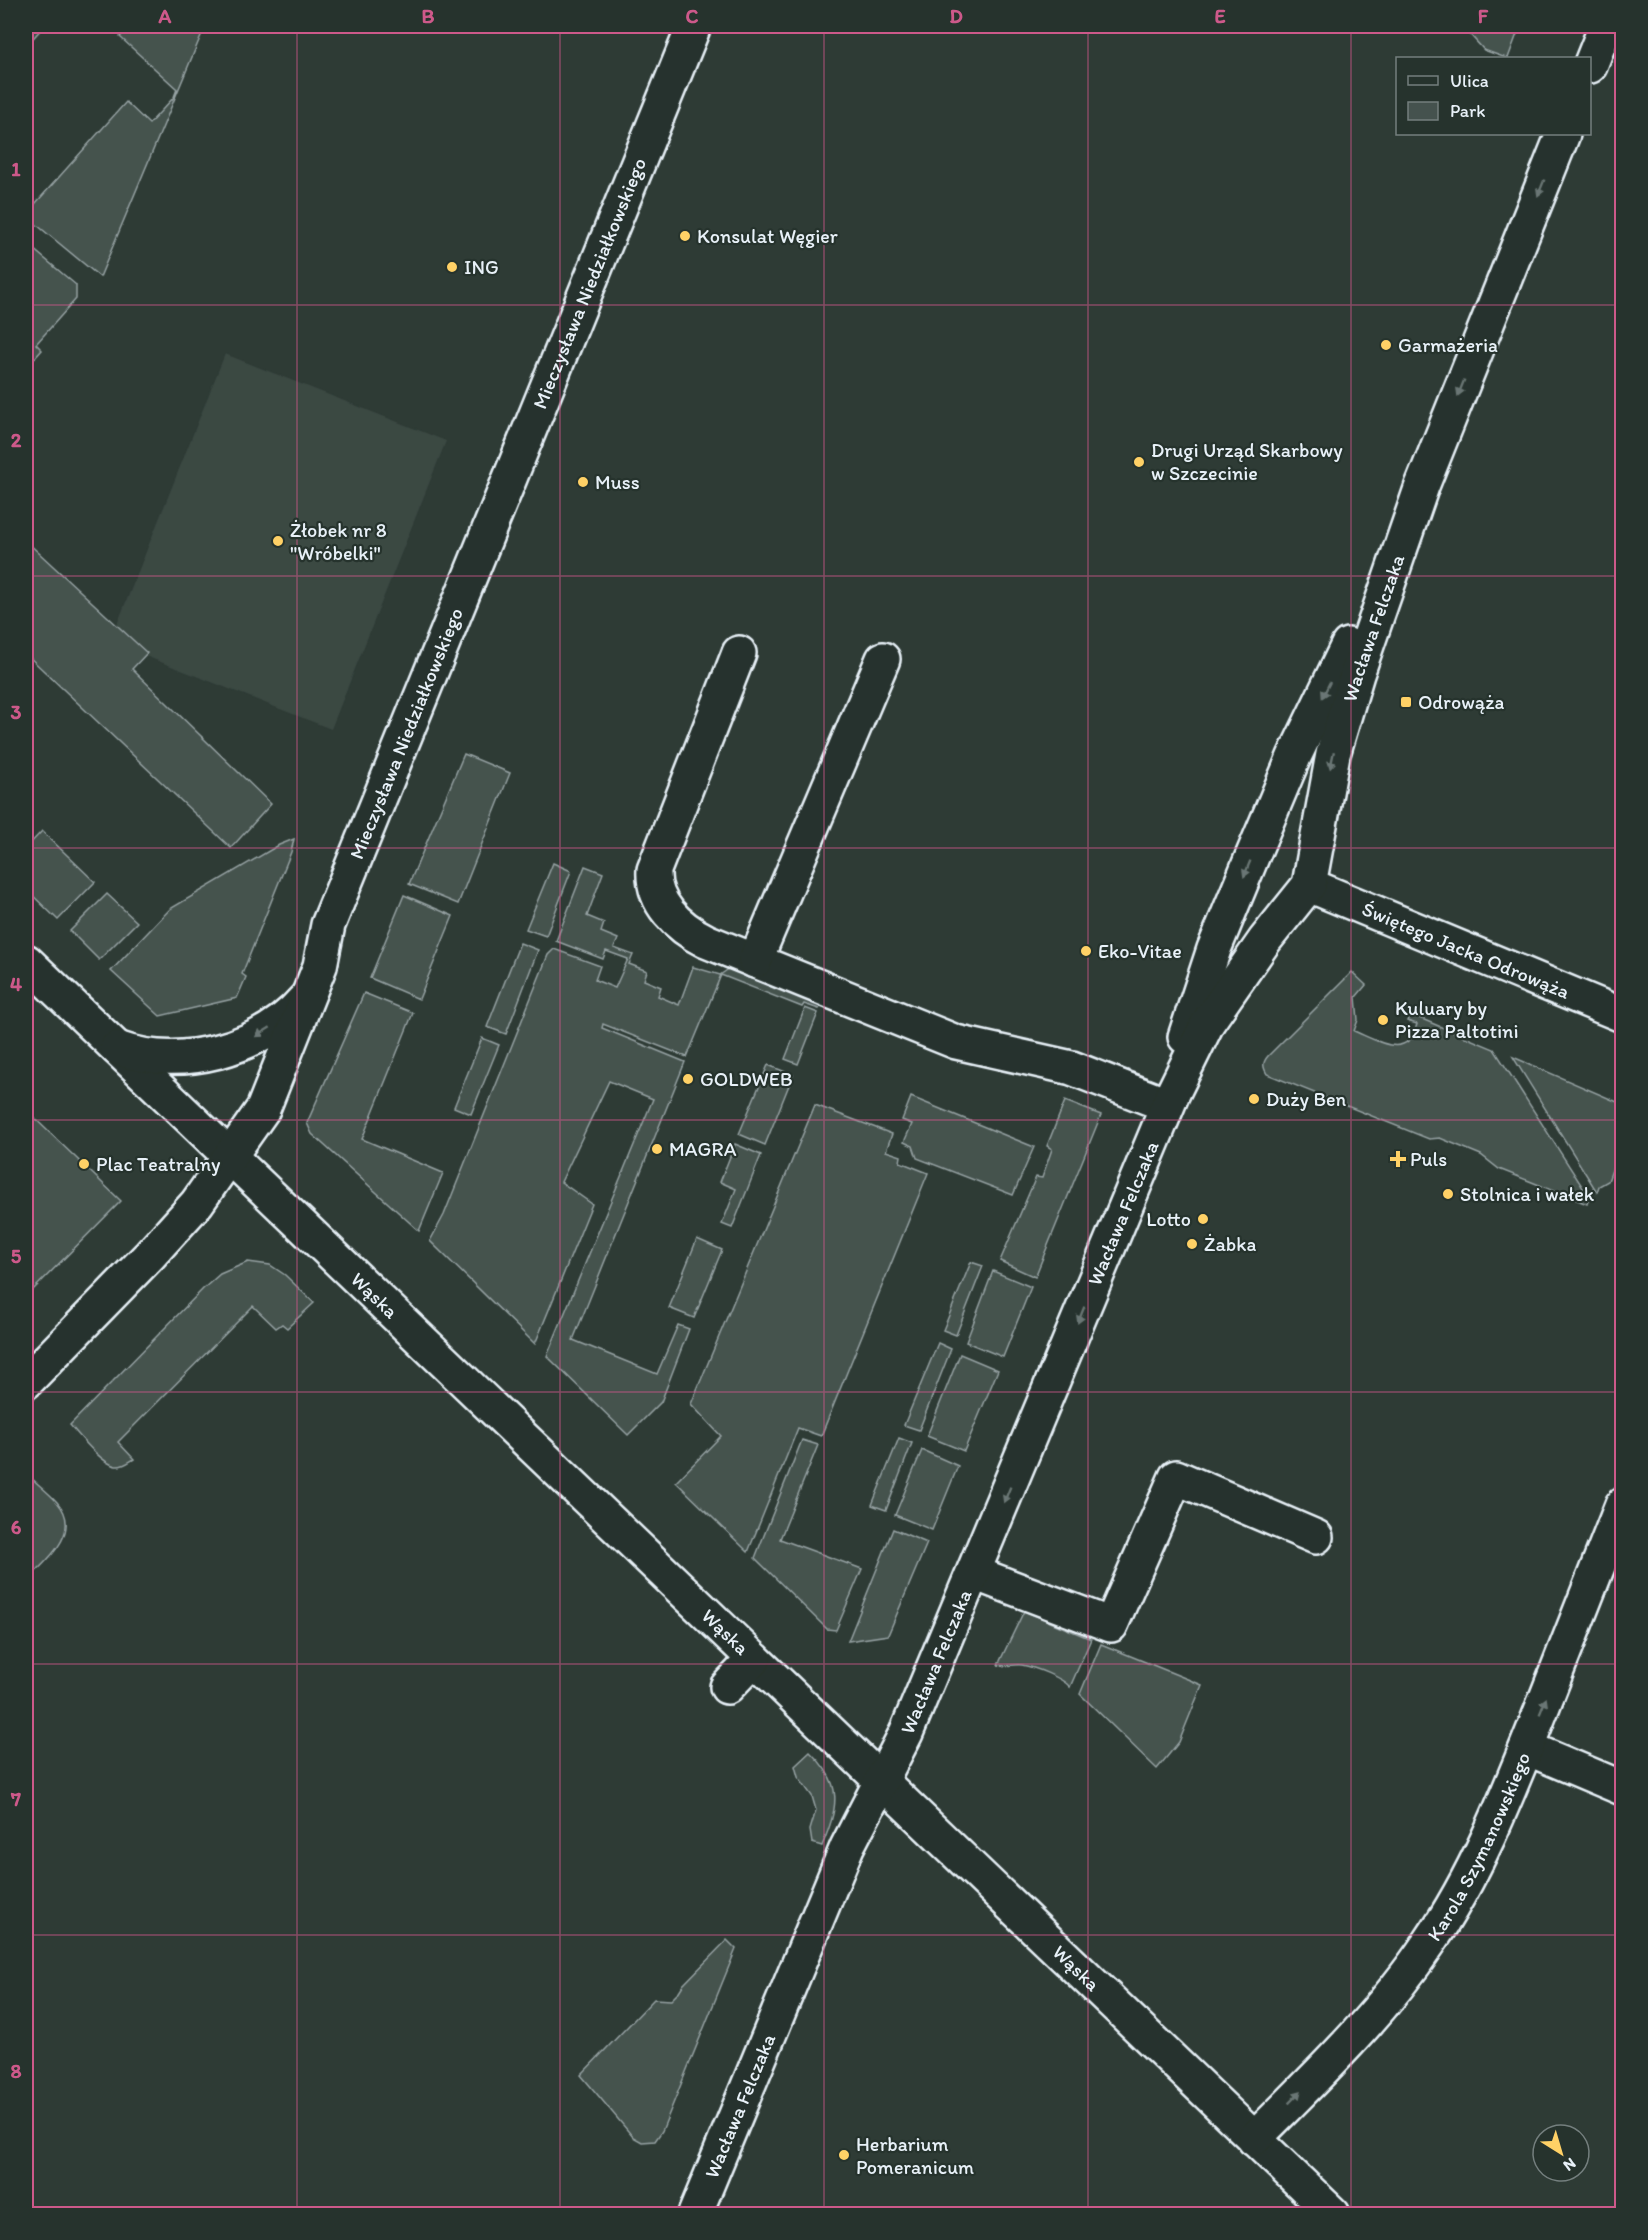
<svg xmlns="http://www.w3.org/2000/svg" width="1648" height="2240" font-family="Itim,sans-serif">
	<style>
		.built { fill: #3b4843 }
		.green { fill: #45524e; stroke: #96a2a3; stroke-width: 1.5 }
		.lines { fill: none; stroke-linecap: round; stroke-linejoin: round }
		.minor-casing { stroke: #e8f1f8; stroke-width: 38 }
		.minor { stroke: #26332d; stroke-width: 33 }
		.oneway { fill: #6a7674 }
		.grid { fill: none; stroke: #cd598a; stroke-width: 1.5; stroke-opacity: 0.55 }
		.poi-dot { fill: #ffd166; stroke: #26332d; stroke-width: 2 }
		.labels { text-anchor: middle; stroke-width: 4.5; stroke-linejoin: round; paint-order: stroke }
		.poi-label { font-size: 20px; fill: #e8f1f8; stroke: #26332d; text-anchor: start }
		.street-label { font-size: 20px; fill: #e8f1f8; stroke: #26332d }
		.neatline { fill: none; stroke: #cd598a; stroke-width: 2 }
		.grid-label { font-size: 20px; text-anchor: middle; font-weight: bold; fill: #cd598a }
	</style>
	<rect width="100%" height="100%" fill="#2e3b35"/>
	<filter id="ink" filterUnits="userSpaceOnUse"><feTurbulence type="fractalNoise" baseFrequency=".0167" numOctaves="2"/><feDisplacementMap in="SourceGraphic" scale="12" xChannelSelector="R" yChannelSelector="G"/><feConvolveMatrix kernelMatrix="1 2 1 2 8 2 1 2 1" color-interpolation-filters="sRGB"/></filter>
	<g filter="url(#ink)">
		<!-- built -->
		<path class="built" d="M 225,354 L 446,441 L 331,729 L 110,642 Z"/>
		<!-- green -->
		<g class="green">
			<path d="M 26,26 L 44,26 L 26,46 Z"/>
			<path d="M 129,26 L 205,26 L 100,277 L 26,216 L 26,214 L 126,102 L 149,124 L 174,97 L 177,89 L 120,37 Z"/>
			<path d="M 1455,26 L 1520,26 L 1508,58 L 1506,58 L 1484,50 L 1465,29 Z"/>
			<path d="M 26,243 L 76,285 L 76,299 L 36,344 L 42,350 L 26,368 Z"/>
			<path d="M 26,541 L 147,653 L 132,669 L 271,804 L 231,848 L 26,654 Z"/>
			<path d="M 464,754 L 510,773 L 458,904 L 409,884 Z"/>
			<path d="M 42,831 L 95,882 L 58,920 L 26,889 L 26,848 Z"/>
			<path d="M 294,839 L 291,852 L 242,974 L 246,977 L 237,998 L 160,1016 L 111,971 L 170,909 L 279,845 Z"/>
			<path d="M 553,863 L 571,871 L 546,936 L 526,929 Z"/>
			<path d="M 585,866 L 603,873 L 587,916 L 604,923 L 601,932 L 618,939 L 614,948 L 633,955 L 629,964 L 647,971 L 644,980 L 661,987 L 658,996 L 679,1005 L 693,967 L 720,975 L 730,968 L 824,999 L 819,1009 L 804,1004 L 802,1007 L 721,975 L 687,1057 L 603,1024 L 602,1028 L 685,1062 L 573,1340 L 657,1374 L 678,1325 L 689,1329 L 661,1402 L 628,1435 L 547,1356 L 653,1099 L 609,1081 L 561,1182 L 592,1204 L 535,1344 L 430,1241 L 444,1215 L 548,955 L 554,949 L 600,966 L 595,980 L 615,988 L 628,959 L 606,951 L 603,959 L 556,941 Z"/>
			<path d="M 107,894 L 137,922 L 99,960 L 70,931 Z"/>
			<path d="M 404,895 L 453,916 L 419,999 L 370,978 Z"/>
			<path d="M 520,943 L 538,950 L 506,1034 L 487,1027 Z"/>
			<path d="M 1352,972 L 1366,985 L 1356,997 L 1358,1020 L 1354,1031 C 1378,1041 1408,1061 1417,1024 L 1407,1021 L 1410,1014 L 1494,1049 L 1589,1197 L 1587,1204 L 1499,1169 L 1481,1155 L 1440,1138 L 1429,1139 L 1267,1074 C 1263,1067 1262,1063 1268,1056 Z"/>
			<path d="M 364,993 L 413,1013 L 362,1139 L 443,1173 L 419,1231 L 312,1134 L 307,1123 Z"/>
			<path d="M 805,1008 L 818,1013 L 798,1064 L 785,1059 Z"/>
			<path d="M 482,1038 L 499,1045 L 471,1114 L 454,1107 Z"/>
			<path d="M 1513,1057 L 1622,1104 L 1622,1142 L 1608,1181 L 1599,1186 L 1597,1192 Z"/>
			<path d="M 768,1065 L 793,1075 L 765,1145 L 739,1134 Z"/>
			<path d="M 911,1097 L 1034,1147 L 1013,1195 L 917,1158 L 913,1146 L 904,1142 L 912,1124 L 902,1120 Z"/>
			<path d="M 1065,1101 L 1101,1115 L 1035,1277 L 1000,1261 L 1036,1177 L 1042,1178 L 1052,1149 L 1047,1146 Z"/>
			<path d="M 815,1105 L 892,1134 L 886,1151 L 901,1156 L 900,1162 L 928,1173 L 821,1436 L 798,1428 L 748,1552 L 676,1482 L 721,1436 L 691,1404 Z"/>
			<path d="M 26,1110 L 121,1201 L 26,1297 Z"/>
			<path d="M 735,1144 L 761,1155 L 732,1228 L 722,1224 L 736,1189 L 720,1182 Z"/>
			<path d="M 697,1239 L 722,1250 L 694,1318 L 669,1308 Z"/>
			<path d="M 248,1262 L 270,1265 L 285,1275 L 314,1303 L 287,1328 L 282,1324 L 276,1328 L 253,1306 L 118,1442 L 134,1459 C 129,1462 123,1467 116,1466 C 102,1464 80,1436 70,1425 L 203,1289 L 220,1274 Z"/>
			<path d="M 971,1262 L 983,1266 L 956,1335 L 943,1330 Z"/>
			<path d="M 993,1271 L 1031,1287 L 1003,1357 L 966,1342 Z"/>
			<path d="M 938,1343 L 951,1349 L 919,1430 L 904,1425 Z"/>
			<path d="M 960,1354 L 998,1370 L 964,1451 L 927,1436 Z"/>
			<path d="M 899,1438 L 912,1443 L 886,1510 L 872,1505 Z"/>
			<path d="M 802,1440 L 818,1445 L 780,1539 L 862,1569 L 836,1630 L 827,1629 L 755,1558 Z"/>
			<path d="M 922,1450 L 958,1466 L 932,1530 L 895,1515 Z"/>
			<path d="M 26,1473 C 36,1483 48,1492 57,1502 C 84,1532 45,1562 26,1581 Z"/>
			<path d="M 893,1529 L 927,1543 L 888,1635 L 848,1641 Z"/>
			<path d="M 1024,1611 L 1091,1639 L 1070,1687 C 1063,1678 1034,1667 1022,1665 C 1014,1664 1007,1667 998,1665 Z"/>
			<path d="M 1101,1644 L 1202,1685 L 1179,1742 L 1157,1769 L 1080,1694 Z"/>
			<path d="M 810,1752 C 844,1784 838,1807 822,1846 L 812,1843 L 810,1830 L 816,1810 L 812,1796 L 798,1777 L 795,1766 Z"/>
			<path d="M 727,1940 L 736,1949 L 662,2131 L 655,2141 L 642,2142 L 633,2137 L 581,2075 L 654,1999 L 671,2000 L 678,1993 L 683,1985 Z"/>
		</g>
		<g class="lines">
			<defs>
				<g id="minor">
					<path d="M 1590,66 L 1606,26"/>
					<path d="M 739,653 L 654,870 C 652,903 678,927 706,941 L 956,1042 L 1072,1068 L 1167,1105"/>
					<path id="s1" d="M 1309,885 L 1622,1015"/>
					<path id="s2" d="M 26,961 L 1333,2214"/>
					<path d="M 755,961 L 883,659"/>
					<path d="M 1185,1037 L 1214,949 L 1252,857 L 1294,757 L 1348,645"/>
					<path d="M 117,1048 C 180,1071 261,1050 305,999"/>
					<path id="s3" d="M 26,1382 L 150,1255 L 197,1203 L 263,1109 L 320,966 L 328,925 L 694,26"/>
					<path d="M 974,1573 L 1111,1625 L 1176,1477 L 1316,1537"/>
					<path d="M 727,1687 L 754,1659"/>
					<path d="M 1527,1748 L 1622,1788"/>
					<path id="s4" d="M 1254,2139 C 1316,2077 1380,2016 1429,1943 C 1478,1872 1509,1791 1541,1711 C 1568,1642 1595,1573 1622,1505"/>
					<path id="s5" d="M 695,2214 L 847,1847 L 906,1733 L 1173,1093 L 1208,1022 L 1265,940 L 1309,885 L 1333,754 L 1357,674 L 1422,486 L 1563,134"/>
				</g>
			</defs>
			<!-- minor casing -->
			<use href="#minor" class="minor-casing"/>
			<!-- minor -->
			<use href="#minor" class="minor"/>
		</g>
		<!-- one-way arrows -->
		<defs><path id="oneway-solid" d="M-6-.8H1V-3.2L6.5 0L1 3.2V.8H-6Z" transform="scale(1.5)"/></defs>
		<g class="oneway">
			<use href="#oneway-solid" transform="translate(1541 188) rotate(112)"/>
			<use href="#oneway-solid" transform="translate(1461 388) rotate(112)"/>
			<use href="#oneway-solid" transform="translate(1326 690) rotate(116)"/>
			<use href="#oneway-solid" transform="translate(1332 760) rotate(102)"/>
			<use href="#oneway-solid" transform="translate(1247 869) rotate(112)"/>
			<use href="#oneway-solid" transform="translate(263 1032) rotate(148)"/>
			<use href="#oneway-solid" transform="translate(1081 1315) rotate(112)"/>
			<use href="#oneway-solid" transform="translate(1007 1495) rotate(112)"/>
			<use href="#oneway-solid" transform="translate(1543 1706) rotate(-68)"/>
			<use href="#oneway-solid" transform="translate(1295 2097) rotate(-45)"/>
		</g>
	</g>
	<!-- grid -->
	<path class="grid" d="M 297,26 L 297,2214M 560,26 L 560,2214M 824,26 L 824,2214M 1088,26 L 1088,2214M 1351,26 L 1351,2214M 26,305 L 1622,305M 26,576 L 1622,576M 26,848 L 1622,848M 26,1120 L 1622,1120M 26,1392 L 1622,1392M 26,1664 L 1622,1664M 26,1935 L 1622,1935"/>
	<!-- markers -->
	<g class="poi-dot">
		<circle cx="685" cy="236" r="6"/>
		<circle cx="452" cy="267" r="6"/>
		<circle cx="1386" cy="345" r="6"/>
		<circle cx="1139" cy="462" r="6"/>
		<circle cx="583" cy="482" r="6"/>
		<circle cx="278" cy="541" r="6"/>
		<rect x="1400" y="696" width="12" height="12" rx="3"/>
		<circle cx="1086" cy="951" r="6"/>
		<circle cx="1383" cy="1020" r="6"/>
		<circle cx="688" cy="1079" r="6"/>
		<circle cx="1254" cy="1099" r="6"/>
		<circle cx="657" cy="1149" r="6"/>
		<path d="M1395 1150h6v6h6v6h-6v6h-6v-6h-6v-6h6z"/>
		<circle cx="84" cy="1164" r="6"/>
		<circle cx="1448" cy="1194" r="6"/>
		<circle cx="1203" cy="1219" r="6"/>
		<circle cx="1192" cy="1244" r="6"/>
		<circle cx="844" cy="2155" r="6"/>
	</g>
	<g class="labels">
		<!-- poi labels -->
		<g class="poi-label">
			<text x="697" y="243">Konsulat Węgier</text>
			<text x="464" y="274">ING</text>
			<text x="1398" y="352">Garmażeria</text>
			<text x="1151" y="457">Drugi Urząd Skarbowy<tspan x="1151" dy="23">w Szczecinie</tspan></text>
			<text x="595" y="489">Muss</text>
			<text x="290" y="537">Żłobek nr 8<tspan x="290" dy="23">"Wróbelki"</tspan></text>
			<text x="1418" y="709">Odrowąża</text>
			<text x="1098" y="958">Eko-Vitae</text>
			<text x="1395" y="1015">Kuluary by<tspan x="1395" dy="23">Pizza Paltotini</tspan></text>
			<text x="700" y="1086">GOLDWEB</text>
			<text x="1266" y="1106">Duży Ben</text>
			<text x="669" y="1156">MAGRA</text>
			<text x="1410" y="1166">Puls</text>
			<text x="96" y="1171">Plac Teatralny</text>
			<text x="1460" y="1201">Stolnica i wałek</text>
			<text x="1191" y="1226" text-anchor="end">Lotto</text>
			<text x="1204" y="1251">Żabka</text>
			<text x="856" y="2151">Herbarium<tspan x="856" dy="23">Pomeranicum</tspan></text>
		</g>
		<!-- street labels -->
		<g class="street-label">
			<text dy="7" stroke="none"><textPath href="#s3" startOffset="1251">Mieczysława Niedziałkowskiego</textPath></text>
			<text dy="7" stroke="none"><textPath href="#s5" startOffset="1734">Wacława Felczaka</textPath></text>
			<text dy="7" stroke="none"><textPath href="#s3" startOffset="765">Mieczysława Niedziałkowskiego</textPath></text>
			<text dy="7" stroke="none"><textPath href="#s1" startOffset="170">Świętego Jacka Odrowąża</textPath></text>
			<text dy="7" stroke="none"><textPath href="#s5" startOffset="1089">Wacława Felczaka</textPath></text>
			<text dy="7" stroke="none"><textPath href="#s2" startOffset="483">Wąska</textPath></text>
			<text dy="7" stroke="none"><textPath href="#s2" startOffset="969">Wąska</textPath></text>
			<text dy="7" stroke="none"><textPath href="#s5" startOffset="603">Wacława Felczaka</textPath></text>
			<text dy="7" stroke="none"><textPath href="#s4" startOffset="372">Karola Szymanowskiego</textPath></text>
			<text dy="7" stroke="none"><textPath href="#s2" startOffset="1455">Wąska</textPath></text>
			<text dy="7" stroke="none"><textPath href="#s5" startOffset="117">Wacława Felczaka</textPath></text>
		</g>
	</g>
	<!-- margin -->
	<rect width="1648" height="2240" fill="none" stroke="#26332d" stroke-width="66"/>
	<!-- legend -->
	<rect x="1396" y="57" width="195" height="78" fill="#26332d" stroke="#747f7e" stroke-width="1.5"/>
	<rect x="1408" y="76" width="30" height="9" fill="#26332d" stroke="#747f7e" stroke-width="1.5"/>
	<text x="1450" y="87" font-size="18" fill="#e8f1f8">Ulica</text>
	<rect x="1408" y="102" width="30" height="18" fill="#45524e" stroke="#747f7e" stroke-width="1.5"/>
	<text x="1450" y="117" font-size="18" fill="#e8f1f8">Park</text>
	<!-- north arrow -->
	<g transform="translate(1561 2153) rotate(143)"><circle r="28" fill="#26332d" stroke="#747f7e" stroke-width="1.5"/>
	<path d="M0-4.5L10 22L0 15L-10 22Z" fill="#ffd166"/>
	<text y="-9" font-size="16" font-weight="bold" text-anchor="middle" fill="#e8f1f8">N</text>
	</g>
	<rect x="33" y="33" width="1582" height="2174" class="neatline"/>
	<g class="grid-label">
		<text x="165" y="23">A</text>
		<text x="428" y="23">B</text>
		<text x="692" y="23">C</text>
		<text x="956" y="23">D</text>
		<text x="1220" y="23">E</text>
		<text x="1483" y="23">F</text>
		<text x="16" y="176">1</text>
		<text x="16" y="447">2</text>
		<text x="16" y="719">3</text>
		<text x="16" y="991">4</text>
		<text x="16" y="1263">5</text>
		<text x="16" y="1534">6</text>
		<text x="16" y="1806">7</text>
		<text x="16" y="2078">8</text>
	</g>
</svg>
